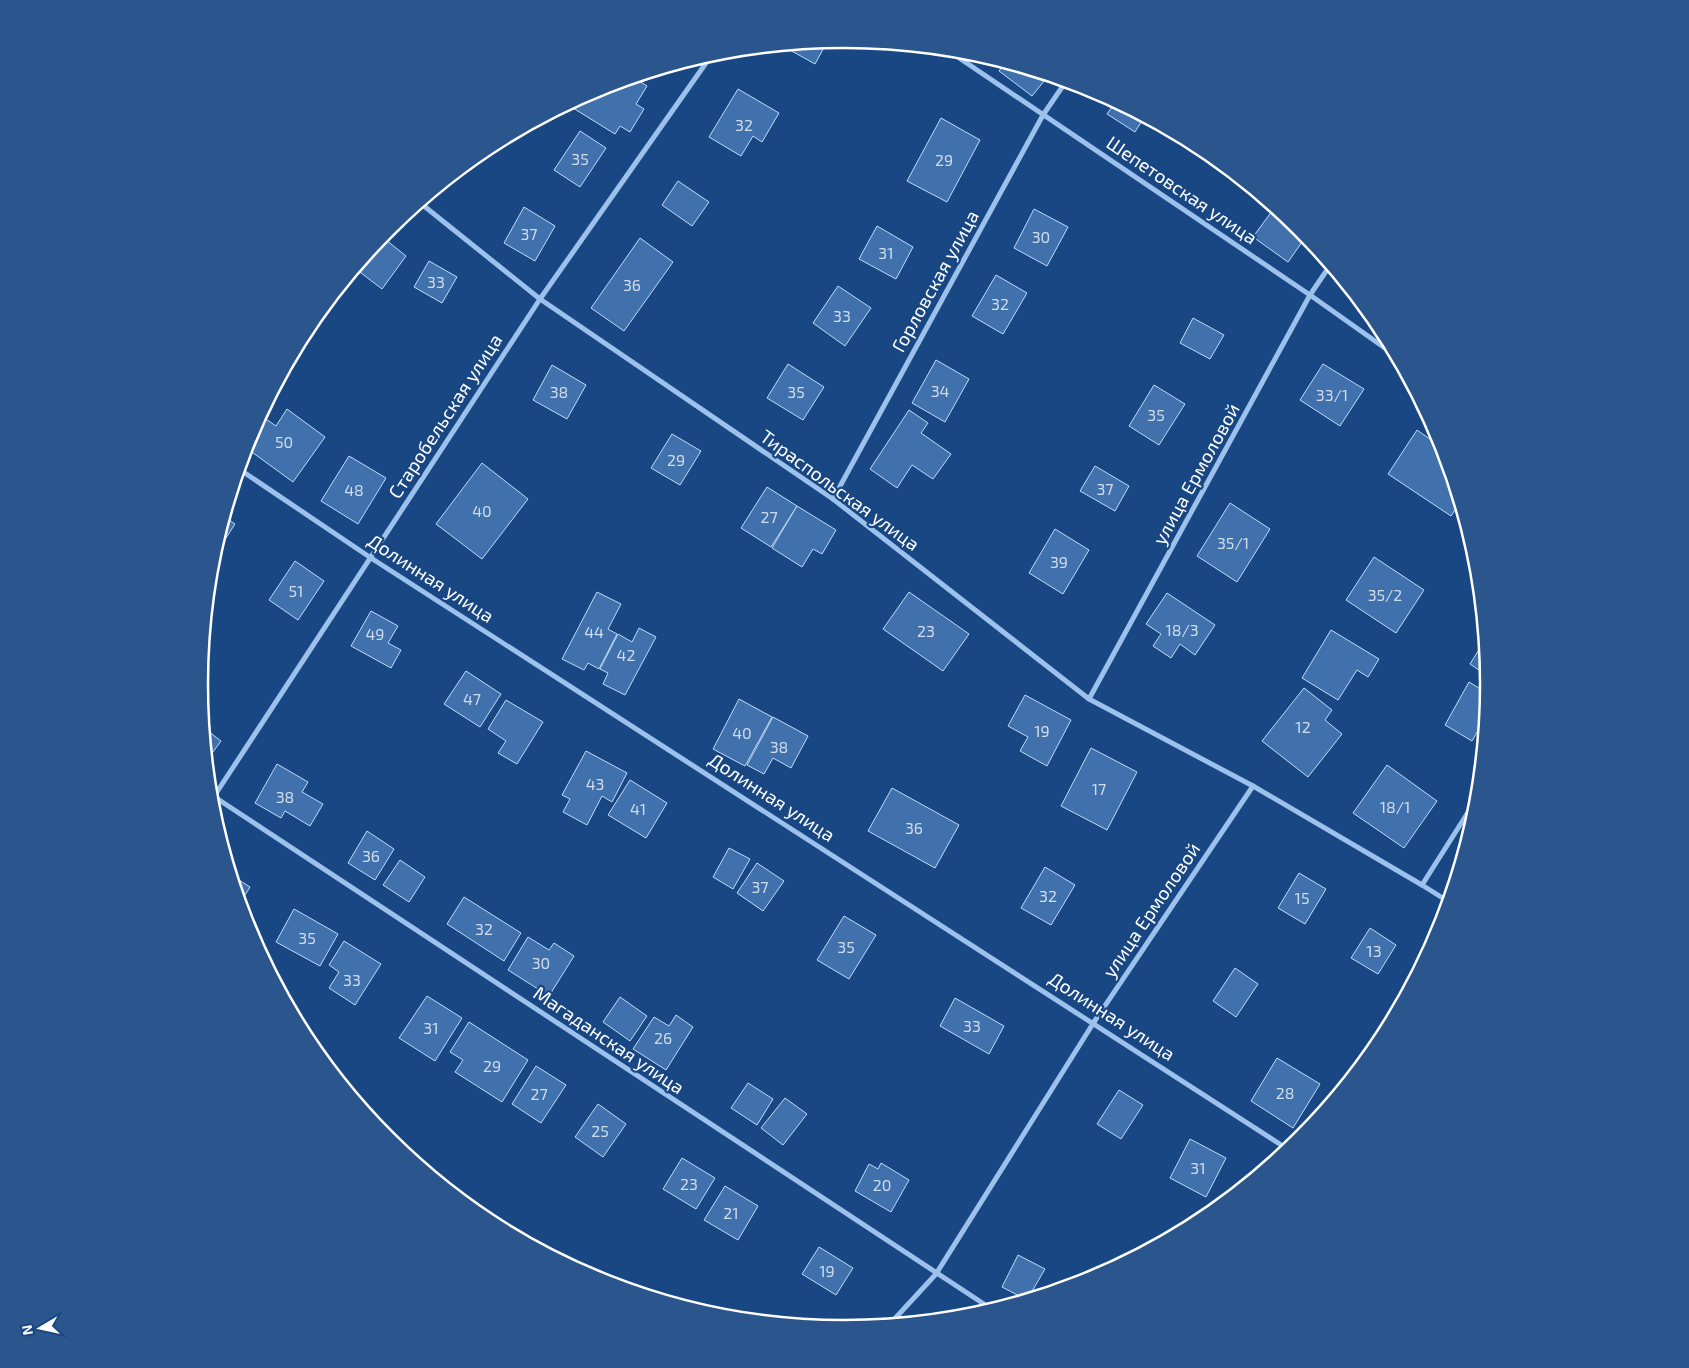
<svg xmlns="http://www.w3.org/2000/svg" width="1689" height="1368" font-family="'Exo 2',sans-serif">
	<style>
		.building { fill: #4071ad; stroke: #c1dbf9 }
		.lines { fill: none; stroke-linecap: round; stroke-linejoin: round }
		.minor { stroke: #9cc1ec; stroke-width: 5 }
		.labels { text-anchor: middle; stroke-width: 4.5; stroke-linejoin: round; paint-order: stroke }
		.number-label { font-size: 16px; fill: #cfdcea }
		.street-label { font-size: 19px; fill: #fff; stroke: #184783 }
		.rim { fill: none; stroke: #fff; stroke-width: 2.5 }
	</style>
	<rect width="100%" height="100%" fill="#184783"/>
	<!-- building -->
	<g class="building">
		<path d="M 828,40 L 815,64 L 781,45 Z"/>
		<path d="M 1006,62 L 1049,75 L 1032,96 L 999,71 Z"/>
		<path d="M 633,77 L 647,86 L 636,104 L 644,109 L 630,132 L 620,126 L 615,134 L 573,108 L 579,98 L 598,88 Z"/>
		<path d="M 738,89 L 779,113 L 762,142 L 753,136 L 741,156 L 709,137 Z"/>
		<path d="M 1116,101 L 1145,116 L 1135,132 L 1107,114 Z"/>
		<path d="M 941,118 L 980,140 L 947,202 L 907,181 Z"/>
		<path d="M 580,131 L 606,148 L 580,187 L 554,170 Z"/>
		<path d="M 678,181 L 709,202 L 692,226 L 662,205 Z"/>
		<path d="M 524,207 L 555,226 L 535,261 L 504,243 Z"/>
		<path d="M 1275,207 L 1307,235 L 1288,262 L 1253,237 Z"/>
		<path d="M 1034,209 L 1068,227 L 1047,266 L 1014,248 Z"/>
		<path d="M 877,226 L 913,247 L 896,279 L 859,259 Z"/>
		<path d="M 381,236 L 406,256 L 382,289 L 356,269 Z"/>
		<path d="M 640,238 L 673,262 L 624,331 L 591,308 Z"/>
		<path d="M 429,261 L 457,277 L 442,303 L 414,287 Z"/>
		<path d="M 996,275 L 1027,293 L 1003,334 L 972,316 Z"/>
		<path d="M 838,286 L 871,308 L 845,346 L 813,323 Z"/>
		<path d="M 1193,318 L 1224,335 L 1210,359 L 1180,343 Z"/>
		<path d="M 936,360 L 969,379 L 945,422 L 912,403 Z"/>
		<path d="M 788,364 L 824,387 L 803,420 L 767,398 Z"/>
		<path d="M 1323,364 L 1364,389 L 1340,426 L 1300,400 Z"/>
		<path d="M 552,365 L 586,385 L 567,419 L 533,400 Z"/>
		<path d="M 1154,385 L 1185,404 L 1159,445 L 1129,426 Z"/>
		<path d="M 287,409 L 325,437 L 293,482 L 245,447 L 260,415 L 276,426 Z"/>
		<path d="M 909,410 L 928,423 L 921,433 L 951,454 L 933,479 L 912,465 L 897,488 L 870,469 Z"/>
		<path d="M 1417,430 L 1444,449 L 1460,502 L 1451,516 L 1388,474 Z"/>
		<path d="M 672,434 L 701,451 L 680,485 L 651,468 Z"/>
		<path d="M 349,456 L 386,478 L 358,524 L 321,501 Z"/>
		<path d="M 482,463 L 528,499 L 482,559 L 436,524 Z"/>
		<path d="M 1095,466 L 1129,486 L 1115,511 L 1080,491 Z"/>
		<path d="M 767,487 L 797,506 L 771,547 L 741,528 Z"/>
		<path d="M 1230,503 L 1270,529 L 1237,582 L 1197,556 Z"/>
		<path d="M 797,506 L 836,530 L 822,554 L 813,549 L 802,567 L 772,548 Z"/>
		<path d="M 224,517 L 235,524 L 215,555 L 213,554 Z"/>
		<path d="M 1055,529 L 1089,550 L 1063,594 L 1029,573 Z"/>
		<path d="M 1374,557 L 1424,590 L 1396,633 L 1346,600 Z"/>
		<path d="M 295,561 L 324,581 L 298,620 L 269,600 Z"/>
		<path d="M 597,592 L 621,604 L 608,629 L 617,634 L 599,669 L 588,663 L 584,670 L 562,659 Z"/>
		<path d="M 909,592 L 969,634 L 943,671 L 883,629 Z"/>
		<path d="M 1167,593 L 1215,625 L 1195,655 L 1180,644 L 1171,658 L 1153,646 L 1161,634 L 1146,624 Z"/>
		<path d="M 371,611 L 398,626 L 388,643 L 401,650 L 391,668 L 351,646 Z"/>
		<path d="M 639,628 L 656,637 L 625,695 L 603,684 L 608,673 L 600,669 L 618,634 L 632,642 Z"/>
		<path d="M 1331,630 L 1379,659 L 1368,677 L 1357,670 L 1338,700 L 1302,678 Z"/>
		<path d="M 1485,640 L 1489,677 L 1470,664 Z"/>
		<path d="M 466,671 L 501,694 L 480,727 L 444,704 Z"/>
		<path d="M 1469,682 L 1489,694 L 1487,715 L 1472,741 L 1445,725 Z"/>
		<path d="M 1304,688 L 1332,710 L 1325,720 L 1342,734 L 1308,777 L 1262,741 Z"/>
		<path d="M 1025,695 L 1071,720 L 1047,766 L 1020,751 L 1028,737 L 1008,726 Z"/>
		<path d="M 739,699 L 772,717 L 745,766 L 713,749 Z"/>
		<path d="M 506,700 L 543,722 L 517,764 L 498,753 L 506,741 L 488,729 Z"/>
		<path d="M 773,717 L 808,736 L 791,768 L 773,758 L 764,774 L 747,765 Z"/>
		<path d="M 204,728 L 221,741 L 207,760 Z"/>
		<path d="M 1091,748 L 1137,772 L 1107,830 L 1061,806 Z"/>
		<path d="M 586,751 L 627,773 L 612,802 L 602,796 L 587,825 L 563,812 L 570,799 L 562,795 Z"/>
		<path d="M 277,764 L 308,782 L 302,792 L 323,804 L 310,826 L 285,811 L 281,818 L 255,803 Z"/>
		<path d="M 1387,765 L 1437,801 L 1404,848 L 1353,813 Z"/>
		<path d="M 630,780 L 667,803 L 646,838 L 608,815 Z"/>
		<path d="M 892,788 L 959,825 L 935,868 L 868,831 Z"/>
		<path d="M 367,831 L 394,849 L 375,880 L 348,863 Z"/>
		<path d="M 729,848 L 750,859 L 733,889 L 713,877 Z"/>
		<path d="M 400,860 L 425,877 L 409,902 L 383,885 Z"/>
		<path d="M 757,863 L 784,881 L 763,911 L 737,893 Z"/>
		<path d="M 1045,867 L 1075,885 L 1051,925 L 1021,908 Z"/>
		<path d="M 1299,873 L 1326,889 L 1305,924 L 1278,908 Z"/>
		<path d="M 231,875 L 250,887 L 240,903 Z"/>
		<path d="M 464,897 L 521,933 L 504,961 L 447,924 Z"/>
		<path d="M 294,909 L 338,934 L 320,966 L 276,942 Z"/>
		<path d="M 844,916 L 876,935 L 849,979 L 817,960 Z"/>
		<path d="M 1370,928 L 1396,945 L 1378,974 L 1351,958 Z"/>
		<path d="M 528,937 L 549,950 L 554,943 L 574,956 L 549,996 L 508,970 Z"/>
		<path d="M 344,941 L 381,964 L 355,1005 L 329,988 L 339,972 L 329,965 Z"/>
		<path d="M 1235,968 L 1258,984 L 1236,1017 L 1213,1001 Z"/>
		<path d="M 427,996 L 462,1018 L 435,1061 L 399,1038 Z"/>
		<path d="M 620,997 L 647,1016 L 630,1041 L 603,1022 Z"/>
		<path d="M 955,998 L 1004,1026 L 989,1054 L 940,1026 Z"/>
		<path d="M 676,1015 L 693,1027 L 666,1070 L 633,1049 L 654,1017 L 669,1026 Z"/>
		<path d="M 469,1022 L 528,1060 L 502,1102 L 455,1072 L 463,1060 L 450,1052 Z"/>
		<path d="M 1277,1058 L 1320,1084 L 1293,1128 L 1251,1101 Z"/>
		<path d="M 536,1066 L 566,1085 L 541,1123 L 512,1104 Z"/>
		<path d="M 748,1083 L 773,1099 L 757,1125 L 731,1108 Z"/>
		<path d="M 1119,1090 L 1143,1105 L 1121,1139 L 1097,1124 Z"/>
		<path d="M 785,1098 L 807,1114 L 783,1145 L 761,1128 Z"/>
		<path d="M 598,1104 L 626,1124 L 603,1157 L 575,1137 Z"/>
		<path d="M 1190,1139 L 1226,1158 L 1206,1197 L 1170,1178 Z"/>
		<path d="M 682,1158 L 715,1178 L 696,1209 L 663,1189 Z"/>
		<path d="M 881,1163 L 909,1180 L 891,1212 L 855,1191 L 869,1164 L 878,1169 Z"/>
		<path d="M 725,1186 L 758,1206 L 738,1240 L 704,1220 Z"/>
		<path d="M 477,1211 L 511,1234 L 486,1220 L 476,1213 Z"/>
		<path d="M 819,1247 L 853,1268 L 836,1295 L 802,1274 Z"/>
		<path d="M 1018,1255 L 1045,1269 L 1027,1300 L 1002,1287 Z"/>
	</g>
	<g class="lines">
		<!-- minor -->
		<g class="minor">
			<path d="M 946,49 L 1310,295 L 1399,358"/>
			<path d="M 419,202 L 540,299 L 833,499 L 1089,699 L 1253,786"/>
			<path d="M 239,469 L 371,558 L 1289,1150"/>
			<path d="M 833,499 L 1043,115 L 1067,80"/>
			<path d="M 1089,699 L 1310,295 L 1331,264"/>
			<path d="M 210,794 L 993,1310"/>
			<path d="M 211,801 L 540,299 L 713,53"/>
			<path d="M 1422,885 L 1449,902"/>
			<path d="M 889,1325 L 936,1274 L 1094,1022 L 1253,786 L 1422,885 L 1479,795"/>
		</g>
	</g>
	<g class="labels">
		<!-- number labels -->
		<g class="number-label">
			<text x="744" y="131">32</text>
			<text x="580" y="165">35</text>
			<text x="944" y="166">29</text>
			<text x="529" y="240">37</text>
			<text x="1041" y="243">30</text>
			<text x="886" y="259">31</text>
			<text x="436" y="288">33</text>
			<text x="632" y="291">36</text>
			<text x="1000" y="310">32</text>
			<text x="842" y="322">33</text>
			<text x="940" y="397">34</text>
			<text x="559" y="398">38</text>
			<text x="796" y="398">35</text>
			<text x="1332" y="401">33/1</text>
			<text x="1156" y="421">35</text>
			<text x="284" y="448">50</text>
			<text x="676" y="466">29</text>
			<text x="1105" y="495">37</text>
			<text x="354" y="496">48</text>
			<text x="482" y="517">40</text>
			<text x="769" y="523">27</text>
			<text x="1233" y="549">35/1</text>
			<text x="1059" y="568">39</text>
			<text x="296" y="597">51</text>
			<text x="1385" y="601">35/2</text>
			<text x="1182" y="636">18/3</text>
			<text x="926" y="637">23</text>
			<text x="594" y="638">44</text>
			<text x="375" y="640">49</text>
			<text x="626" y="661">42</text>
			<text x="472" y="705">47</text>
			<text x="1303" y="733">12</text>
			<text x="1042" y="737">19</text>
			<text x="742" y="739">40</text>
			<text x="779" y="753">38</text>
			<text x="595" y="790">43</text>
			<text x="1099" y="795">17</text>
			<text x="285" y="803">38</text>
			<text x="1395" y="813">18/1</text>
			<text x="638" y="815">41</text>
			<text x="914" y="834">36</text>
			<text x="371" y="862">36</text>
			<text x="760" y="893">37</text>
			<text x="1048" y="902">32</text>
			<text x="1302" y="904">15</text>
			<text x="484" y="935">32</text>
			<text x="307" y="944">35</text>
			<text x="846" y="953">35</text>
			<text x="1374" y="957">13</text>
			<text x="541" y="969">30</text>
			<text x="352" y="986">33</text>
			<text x="972" y="1032">33</text>
			<text x="431" y="1034">31</text>
			<text x="663" y="1044">26</text>
			<text x="492" y="1072">29</text>
			<text x="1285" y="1099">28</text>
			<text x="539" y="1100">27</text>
			<text x="600" y="1137">25</text>
			<text x="1198" y="1174">31</text>
			<text x="689" y="1190">23</text>
			<text x="882" y="1191">20</text>
			<text x="731" y="1219">21</text>
			<text x="827" y="1277">19</text>
		</g>
		<!-- street labels -->
		<g class="street-label">
			<text transform="translate(1182 190) rotate(34)" y="7">Шепетовская улица</text>
			<text transform="translate(935 281) rotate(-61)" y="7">Горловская улица</text>
			<text transform="translate(445 416) rotate(-57)" y="7">Старобельская улица</text>
			<text transform="translate(1196 474) rotate(-61)" y="7">улица Ермоловой</text>
			<text transform="translate(840 490) rotate(36)" y="7">Тираспольская улица</text>
			<text transform="translate(431 578) rotate(33)" y="7">Долинная улица</text>
			<text transform="translate(772 797) rotate(33)" y="7">Долинная улица</text>
			<text transform="translate(1151 910) rotate(-56)" y="7">улица Ермоловой</text>
			<text transform="translate(1112 1016) rotate(33)" y="7">Долинная улица</text>
			<text transform="translate(609 1040) rotate(34)" y="7">Магаданская улица</text>
		</g>
	</g>
	<!-- crop -->
	<path d="M0 0H1689V1368H0ZM208 684a636 636 0 1 1 1272 0a636 636 0 1 1-1272 0Z" fill="#2a568d" fill-rule="evenodd"/>
	<path class="rim" d="M208 684a636 636 0 1 1 1272 0a636 636 0 1 1-1272 0Z"/>
	<!-- north arrow -->
	<g transform="translate(40 1328) rotate(261)" stroke="#184783" stroke-width="4" paint-order="stroke">
	<path d="M0-4L9 19L0 12L-9 19Z" fill="#ffffff"/>
	<text y="-8" font-size="14" font-weight="bold" text-anchor="middle" fill="#ffffff">N</text>
	</g>
</svg>
